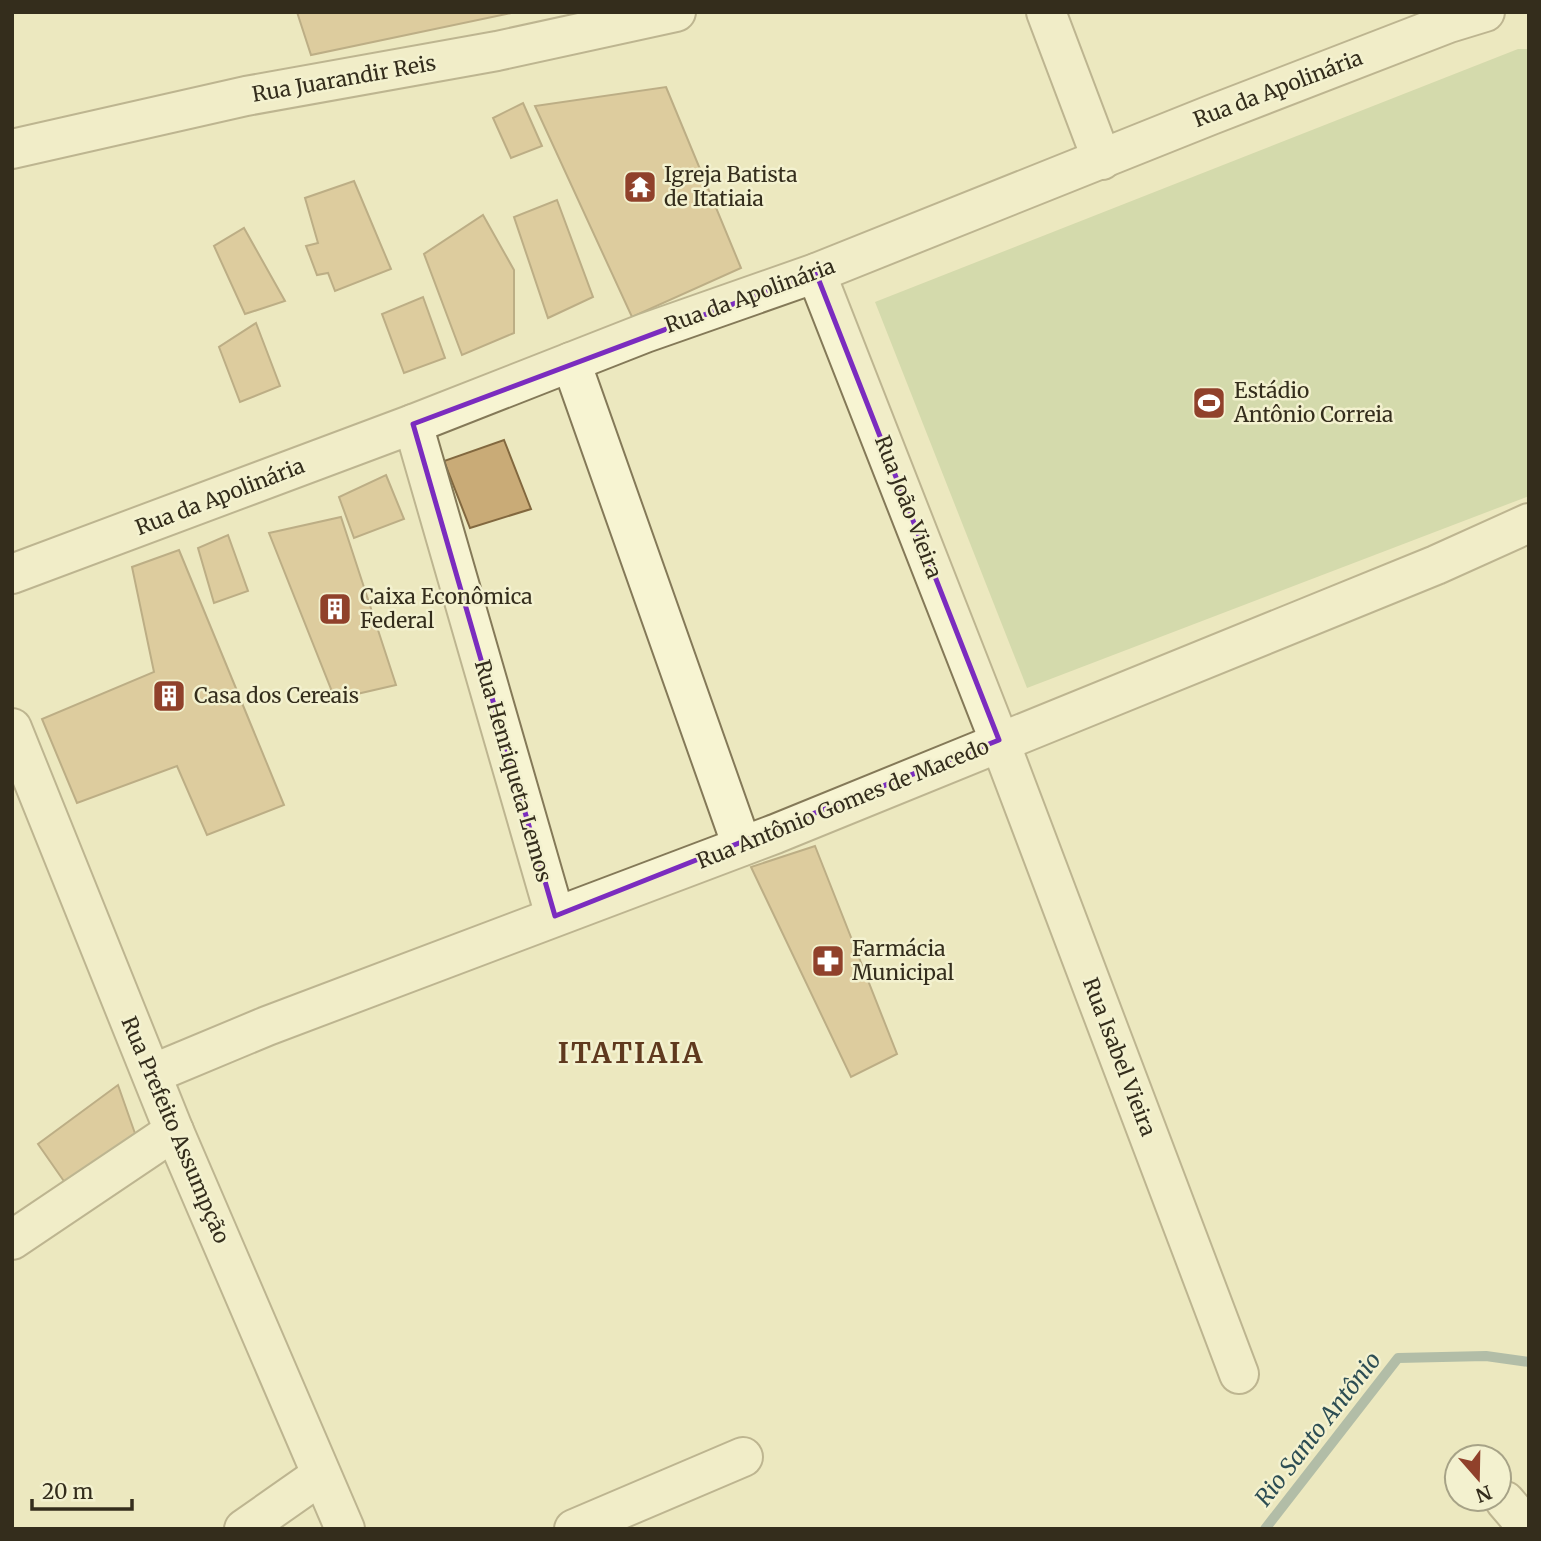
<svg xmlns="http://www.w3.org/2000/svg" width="1541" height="1541" font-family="Merriweather,serif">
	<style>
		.green { fill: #b7c994 }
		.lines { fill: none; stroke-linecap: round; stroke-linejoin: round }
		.stream { stroke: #6a8b8a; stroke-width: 10 }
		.building { fill: #c9ab77; stroke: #82683f; stroke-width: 2 }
		.minor-casing { stroke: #847958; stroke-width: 42 }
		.minor { stroke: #f7f4d2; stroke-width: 38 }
		.marked { fill: none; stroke: #7b2cbf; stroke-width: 5; stroke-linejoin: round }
		.labels { text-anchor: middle; stroke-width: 5; stroke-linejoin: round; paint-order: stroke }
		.street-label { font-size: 21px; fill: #342d1c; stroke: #f3f1cf }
		.poi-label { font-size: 21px; fill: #342d1c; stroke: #f3f1cf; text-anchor: start }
		.water-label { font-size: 23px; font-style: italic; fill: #2c4d53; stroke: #f3f1cf }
		.district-label { font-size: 28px; font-weight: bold; letter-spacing: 2px; fill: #5f391e; stroke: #f3f1cf }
	</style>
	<rect width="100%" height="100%" fill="#ece8bf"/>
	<!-- green -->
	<path class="green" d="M 1518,49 L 1529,49 L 1529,496 L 1027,688 L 875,302 Z"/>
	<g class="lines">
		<!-- stream -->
		<path class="stream" d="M 1265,1529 L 1398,1358 L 1486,1356 L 1529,1362"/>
	</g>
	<!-- building -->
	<g class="building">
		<path d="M 297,12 L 516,12 L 311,55 Z"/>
		<path d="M 666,87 L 741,268 L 632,317 L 535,106 Z"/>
		<path d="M 523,103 L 542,146 L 511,158 L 493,118 Z"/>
		<path d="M 354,181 L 391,269 L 335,291 L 328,273 L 317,275 L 306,246 L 318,243 L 305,198 Z"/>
		<path d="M 557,200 L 593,297 L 548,318 L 514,217 Z"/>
		<path d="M 483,215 L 514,270 L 514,333 L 462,355 L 424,254 Z"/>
		<path d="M 244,228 L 285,301 L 245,314 L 214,246 Z"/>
		<path d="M 423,297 L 445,358 L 404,373 L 382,314 Z"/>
		<path d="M 256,323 L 280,386 L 240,402 L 219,347 Z"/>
		<path d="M 504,440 L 531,509 L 470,528 L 444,461 Z"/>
		<path d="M 386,475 L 404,519 L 354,538 L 339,497 Z"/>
		<path d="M 341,517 L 396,685 L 335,699 L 269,533 Z"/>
		<path d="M 228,535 L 248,591 L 214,603 L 198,548 Z"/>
		<path d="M 179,550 L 284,805 L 207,835 L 177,766 L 77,803 L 42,719 L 154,672 L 132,567 Z"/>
		<path d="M 815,846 L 897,1054 L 851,1077 L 751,867 Z"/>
		<path d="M 118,1085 L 138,1142 L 68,1187 L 38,1144 Z"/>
	</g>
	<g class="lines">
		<defs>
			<g id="minor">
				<path d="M 1046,12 L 1102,160"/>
				<path d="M 12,149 L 246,96 L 497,51 L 676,12"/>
				<path d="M 816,273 L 999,740 L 1239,1374"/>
				<path d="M 571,362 L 742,846"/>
				<path d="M 413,424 L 555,916"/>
				<path d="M 12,574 L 413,424 L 645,333 L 816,273 L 1211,115 L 1449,23 L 1485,12"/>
				<path d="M 12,728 L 174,1131 L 345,1529"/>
				<path d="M 152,1074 L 267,1026 L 775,834 L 1436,565 L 1529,523"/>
				<path d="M 12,1240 L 174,1131"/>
				<path d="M 1505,1501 L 1529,1529"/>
				<path d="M 244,1529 L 321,1475"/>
				<path d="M 574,1529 L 743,1457"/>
			</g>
		</defs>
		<!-- minor casing -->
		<use href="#minor" class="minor-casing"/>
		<!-- minor -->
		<use href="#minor" class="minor"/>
	</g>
	<!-- marked area -->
	<path d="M0 0H1541V1541H0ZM 816,273 L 999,740 L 555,916 L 413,424 Z" fill="#ece8bf" fill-opacity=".55" fill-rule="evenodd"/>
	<path class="marked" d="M 816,273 L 999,740 L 555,916 L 413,424 Z"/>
	<!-- icons -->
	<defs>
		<symbol id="temple-square" viewBox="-11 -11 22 22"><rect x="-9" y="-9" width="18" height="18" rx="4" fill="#90412b" stroke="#f3f1cf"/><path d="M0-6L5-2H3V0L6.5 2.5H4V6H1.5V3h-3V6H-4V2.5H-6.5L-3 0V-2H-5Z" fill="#fff"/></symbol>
		<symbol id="stadium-square" viewBox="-11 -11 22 22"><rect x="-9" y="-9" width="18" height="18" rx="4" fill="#90412b" stroke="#f3f1cf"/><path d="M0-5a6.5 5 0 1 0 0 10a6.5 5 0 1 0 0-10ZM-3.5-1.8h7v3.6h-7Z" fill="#fff"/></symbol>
		<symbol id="building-square" viewBox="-11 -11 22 22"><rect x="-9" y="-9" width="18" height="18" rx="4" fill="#90412b" stroke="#f3f1cf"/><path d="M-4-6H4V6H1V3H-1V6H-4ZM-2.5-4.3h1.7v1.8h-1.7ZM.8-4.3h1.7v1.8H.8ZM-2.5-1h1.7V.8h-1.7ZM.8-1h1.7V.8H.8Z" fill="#fff"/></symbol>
		<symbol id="pharmacy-square" viewBox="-11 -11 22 22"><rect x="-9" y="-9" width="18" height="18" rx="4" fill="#90412b" stroke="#f3f1cf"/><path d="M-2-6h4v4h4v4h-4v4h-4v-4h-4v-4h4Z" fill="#fff"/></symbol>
	</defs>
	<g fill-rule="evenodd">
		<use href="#temple-square" x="621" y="168" width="38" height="38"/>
		<use href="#stadium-square" x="1190" y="384" width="38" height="38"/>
		<use href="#building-square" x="316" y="590" width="38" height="38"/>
		<use href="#building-square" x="150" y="677" width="38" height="38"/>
		<use href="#pharmacy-square" x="809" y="942" width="38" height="38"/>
	</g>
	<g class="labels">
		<!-- street labels -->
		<g class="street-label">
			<text transform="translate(344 79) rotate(-10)" y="7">Rua Juarandir Reis</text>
			<text transform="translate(1278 89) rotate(-21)" y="7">Rua da Apolinária</text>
			<text transform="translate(750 296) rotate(-20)" y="7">Rua da Apolinária</text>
			<text transform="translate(220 497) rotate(-21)" y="7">Rua da Apolinária</text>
			<text transform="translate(908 507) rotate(69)" y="7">Rua João Vieira</text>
			<text transform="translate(513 771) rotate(74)" y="7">Rua Henriqueta Lemos</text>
			<text transform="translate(843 804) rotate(-22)" y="7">Rua Antônio Gomes de Macedo</text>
			<text transform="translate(1119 1057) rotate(69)" y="7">Rua Isabel Vieira</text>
			<text transform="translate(175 1130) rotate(67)" y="7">Rua Prefeito Assumpção</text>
		</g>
		<!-- poi labels -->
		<g class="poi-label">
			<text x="664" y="182">Igreja Batista<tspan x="664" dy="24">de Itatiaia</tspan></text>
			<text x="1234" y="398">Estádio<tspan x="1234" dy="24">Antônio Correia</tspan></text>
			<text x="360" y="604">Caixa Econômica<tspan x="360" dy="24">Federal</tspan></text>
			<text x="194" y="703">Casa dos Cereais</text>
			<text x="852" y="956">Farmácia<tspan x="852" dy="24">Municipal</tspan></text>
		</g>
		<!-- water labels -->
		<g class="water-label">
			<text transform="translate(1318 1429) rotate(-52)" y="8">Rio Santo Antônio</text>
		</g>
		<!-- district labels -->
		<g class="district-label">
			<text x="631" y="1063">ITATIAIA</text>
		</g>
	</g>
	<!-- border -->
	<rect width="1541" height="1541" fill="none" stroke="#342d1c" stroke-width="28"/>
	<!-- north arrow -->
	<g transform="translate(1478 1478) rotate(160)"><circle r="33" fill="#f3f1cf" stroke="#a7a387" stroke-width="2"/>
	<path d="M0-5L12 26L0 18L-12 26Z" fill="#90412b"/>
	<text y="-10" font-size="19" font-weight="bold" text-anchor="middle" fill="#342d1c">N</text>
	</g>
	<!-- scale -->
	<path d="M32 1499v10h100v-10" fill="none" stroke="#342d1c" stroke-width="3.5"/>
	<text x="42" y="1499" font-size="21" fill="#342d1c" stroke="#f3f1cf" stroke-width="5" paint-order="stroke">20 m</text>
</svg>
